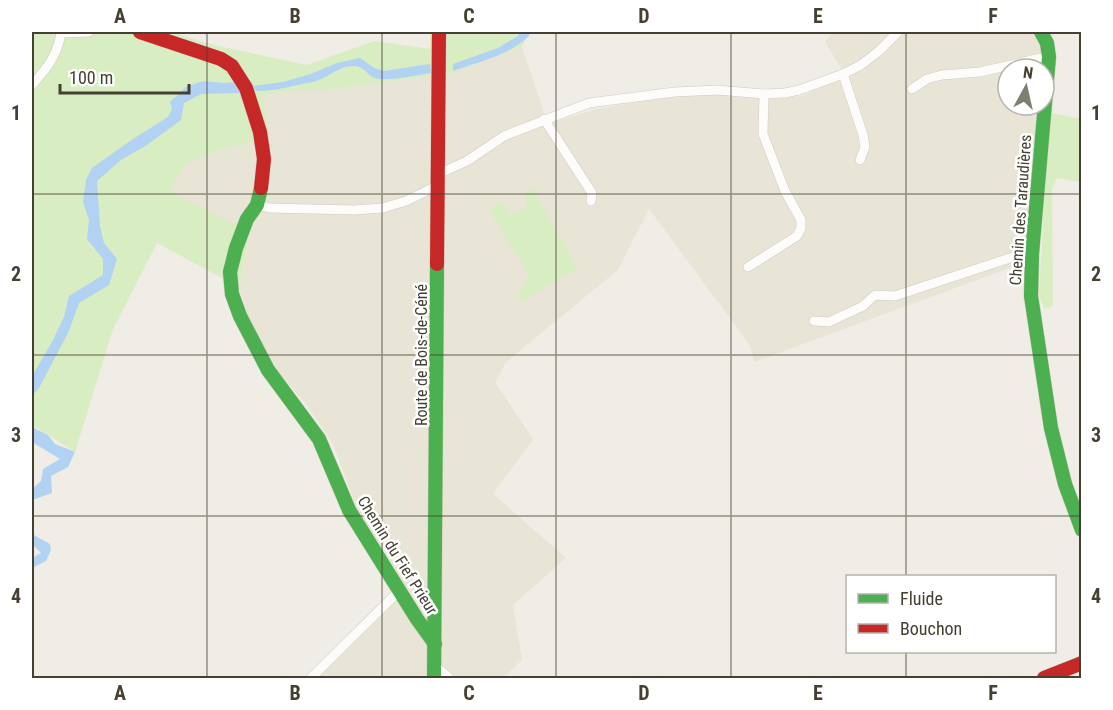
<svg xmlns="http://www.w3.org/2000/svg" width="1113" height="710" font-family="'Roboto Condensed',sans-serif">
	<style>
		.residential { fill: #e8e5d6 }
		.green { fill: #d8edc2 }
		.water { fill: #b1d2f3 }
		.lines { fill: none; stroke-linecap: round; stroke-linejoin: round }
		.street-casing { stroke: #cdcbc4; stroke-width: 10 }
		.fast-casing { stroke: #cfccbc; stroke-width: 15 }
		.jam-casing { stroke: #cfccbc; stroke-width: 15 }
		.street { stroke: #fdfcfb; stroke-width: 9 }
		.fast { stroke: #4caf50; stroke-width: 14 }
		.jam { stroke: #c62828; stroke-width: 14 }
		.grid { fill: none; stroke: #454032; stroke-width: 1.5; stroke-opacity: 0.55 }
		.labels { text-anchor: middle; stroke-width: 5; stroke-linejoin: round; paint-order: stroke }
		.street-label { font-size: 16px; fill: #454032; stroke: #fff }
		.neatline { fill: none; stroke: #454032; stroke-width: 2 }
		.grid-label { font-size: 20px; text-anchor: middle; font-weight: bold; fill: #454032 }
	</style>
	<rect width="100%" height="100%" fill="#efede6"/>
	<!-- residential -->
	<path class="residential" d="M 833,32 L 1037,32 L 1045,54 L 1043,69 L 1008,69 L 1008,105 L 1040,105 L 1027,244 L 1021,264 L 754,362 L 750,345 L 649,209 L 618,270 L 506,362 L 495,382 L 533,439 L 493,494 L 566,558 L 513,605 L 522,660 L 503,678 L 454,678 L 438,664 L 437,678 L 314,678 L 400,592 L 355,503 L 333,444 L 306,404 L 275,368 L 247,314 L 239,287 L 250,234 L 169,191 L 186,164 L 220,150 L 256,142 L 263,95 L 298,90 L 327,90 L 452,73 L 522,47 L 548,124 L 596,109 L 661,98 L 709,94 L 771,99 L 801,96 L 845,77 L 841,68 L 825,42 Z"/>
	<!-- green -->
	<g class="green">
		<path d="M 32,32 L 171,32 L 209,44 L 307,65 L 374,41 L 430,49 L 430,32 L 529,32 L 522,47 L 452,73 L 327,90 L 298,90 L 263,95 L 268,139 L 220,150 L 186,164 L 170,191 L 250,233 L 239,287 L 157,243 L 113,329 L 75,452 L 32,425 Z"/>
		<path d="M 1051,113 L 1081,119 L 1081,182 L 1057,178 L 1052,189 L 1053,306 L 1045,309 L 1039,296 L 1047,152 Z"/>
		<path d="M 533,189 L 578,269 L 520,302 L 518,294 L 529,275 L 489,210 L 502,200 L 511,214 L 527,207 L 525,191 Z"/>
	</g>
	<!-- water -->
	<g class="water">
		<path d="M 519,32 L 529,32 L 529,36 C 509,55 479,62 453,71 L 453,64 L 498,48 L 518,36 Z"/>
		<path d="M 360,58 L 374,68 L 384,71 L 430,64 L 431,73 C 417,75 386,82 375,78 C 366,75 366,67 355,66 C 339,65 330,77 316,81 C 310,83 304,83 298,85 C 284,88 271,91 256,91 L 253,86 L 283,82 L 311,74 L 337,63 Z"/>
		<path d="M 203,81 L 224,83 L 236,82 L 241,93 L 201,94 L 184,103 L 181,120 L 147,145 L 121,160 L 97,181 L 100,226 L 104,243 L 117,259 L 109,285 L 79,303 L 69,331 L 39,388 L 32,396 L 32,376 L 52,342 L 64,317 L 69,296 L 103,275 L 103,259 L 87,239 L 89,220 L 83,202 L 86,180 L 92,168 L 133,139 L 168,117 L 172,109 L 170,102 L 186,87 Z"/>
		<path d="M 32,427 L 48,435 L 55,444 L 75,452 L 68,467 L 51,476 L 52,493 L 32,500 L 32,489 L 41,481 L 43,469 L 60,459 L 32,442 Z"/>
		<path d="M 32,534 L 50,544 L 51,550 L 46,561 L 32,568 L 32,558 L 41,553 L 32,544 Z"/>
	</g>
	<g class="lines">
		<defs>
			<g id="street">
				<path d="M 62,33 L 89,32"/>
				<path d="M 843,74 L 863,135 L 865,147 L 860,160"/>
				<path d="M 32,85 C 47,68 58,55 61,32"/>
				<path d="M 912,89 L 927,79 L 942,75 L 980,72 L 1041,58 L 1049,57"/>
				<path d="M 544,119 L 592,193 L 591,201"/>
				<path d="M 438,172 L 445,171 L 467,161 L 504,136 L 589,103 L 675,92 L 717,90 L 764,94 L 785,93 L 799,90 L 843,74 L 861,65 L 879,51 L 898,32"/>
				<path d="M 257,205 L 269,208 L 354,210 L 383,208 L 406,201 L 439,185"/>
				<path d="M 748,267 L 797,236 L 801,228 L 801,220 L 785,191 L 763,134 L 764,94"/>
				<path d="M 814,321 L 829,322 L 863,306 L 875,295 L 895,296 L 1022,254 L 1032,254"/>
				<path d="M 434,665 L 449,678"/>
				<path d="M 311,678 L 399,591"/>
			</g>
			<g id="fast">
				<path d="M 1041,32 L 1047,43 L 1049,57 L 1032,254 L 1031,296 L 1051,428 L 1065,484 L 1082,530"/>
				<path d="M 261,188 L 257,205 L 247,219 L 236,248 L 230,272 L 232,294 L 240,316 L 268,370 L 319,439 L 349,510 L 417,619 L 435,644"/>
				<path d="M 434,678 L 437,264"/>
			</g>
			<g id="jam">
				<path d="M 140,32 L 221,59 L 232,66 L 246,88 L 260,132 L 264,159 L 261,188"/>
				<path d="M 437,264 L 439,32"/>
				<path d="M 1044,678 L 1082,663"/>
			</g>
		</defs>
		<!-- street casing -->
		<use href="#street" class="street-casing"/>
		<!-- fast casing -->
		<use href="#fast" class="fast-casing"/>
		<!-- jam casing -->
		<use href="#jam" class="jam-casing"/>
		<!-- street -->
		<use href="#street" class="street"/>
		<!-- fast -->
		<use href="#fast" class="fast"/>
		<!-- jam -->
		<use href="#jam" class="jam"/>
	</g>
	<!-- grid -->
	<path class="grid" d="M 207,32 L 207,678M 382,32 L 382,678M 556,32 L 556,678M 731,32 L 731,678M 906,32 L 906,576M 32,194 L 1082,194M 32,355 L 1082,355M 32,516 L 1082,516M 906,652 L 906,678"/>
	<g class="labels">
		<!-- street labels -->
		<g class="street-label">
			<text transform="translate(1020 210) rotate(-86)" y="6">Chemin des Taraudières</text>
			<text transform="translate(421 355) rotate(-90)" y="6">Route de Bois-de-Céné</text>
			<text transform="translate(398 555) rotate(58)" y="6">Chemin du Fief Prieur</text>
		</g>
	</g>
	<!-- border -->
	<rect width="1113" height="710" fill="none" stroke="#ffffff" stroke-width="66"/>
	<!-- legend -->
	<rect x="846" y="575" width="210" height="78" fill="#ffffff" stroke="#b5b3ad" stroke-width="1.5"/>
	<rect x="858" y="594" width="30" height="9" fill="#4caf50" stroke="#b5b3ad" stroke-width="1.5"/>
	<text x="900" y="605" font-size="18" fill="#454032">Fluide</text>
	<rect x="858" y="624" width="30" height="9" fill="#c62828" stroke="#b5b3ad" stroke-width="1.5"/>
	<text x="900" y="635" font-size="18" fill="#454032">Bouchon</text>
	<!-- north arrow -->
	<g transform="translate(1026 87) rotate(8)"><circle r="28" fill="#ffffff" stroke="#b5b3ad" stroke-width="1.5"/>
	<path d="M0-4.5L10 22L0 15L-10 22Z" fill="#807d71"/>
	<text y="-9" font-size="16" font-weight="bold" text-anchor="middle" fill="#454032">N</text>
	</g>
	<!-- scale -->
	<path d="M60 84v9h129v-9" fill="none" stroke="#454032" stroke-width="3"/>
	<text x="69" y="84" font-size="18" fill="#454032" stroke="#ffffff" stroke-width="4.5" paint-order="stroke">100 m</text>
	<rect x="33" y="33" width="1047" height="644" class="neatline"/>
	<g class="grid-label">
		<text x="120" y="23">A</text>
		<text x="295" y="23">B</text>
		<text x="469" y="23">C</text>
		<text x="644" y="23">D</text>
		<text x="818" y="23">E</text>
		<text x="993" y="23">F</text>
		<text x="16" y="120">1</text>
		<text x="1096" y="120">1</text>
		<text x="16" y="281">2</text>
		<text x="1096" y="281">2</text>
		<text x="16" y="442">3</text>
		<text x="1096" y="442">3</text>
		<text x="16" y="603">4</text>
		<text x="1096" y="603">4</text>
		<text x="120" y="700">A</text>
		<text x="295" y="700">B</text>
		<text x="469" y="700">C</text>
		<text x="644" y="700">D</text>
		<text x="818" y="700">E</text>
		<text x="993" y="700">F</text>
	</g>
</svg>
